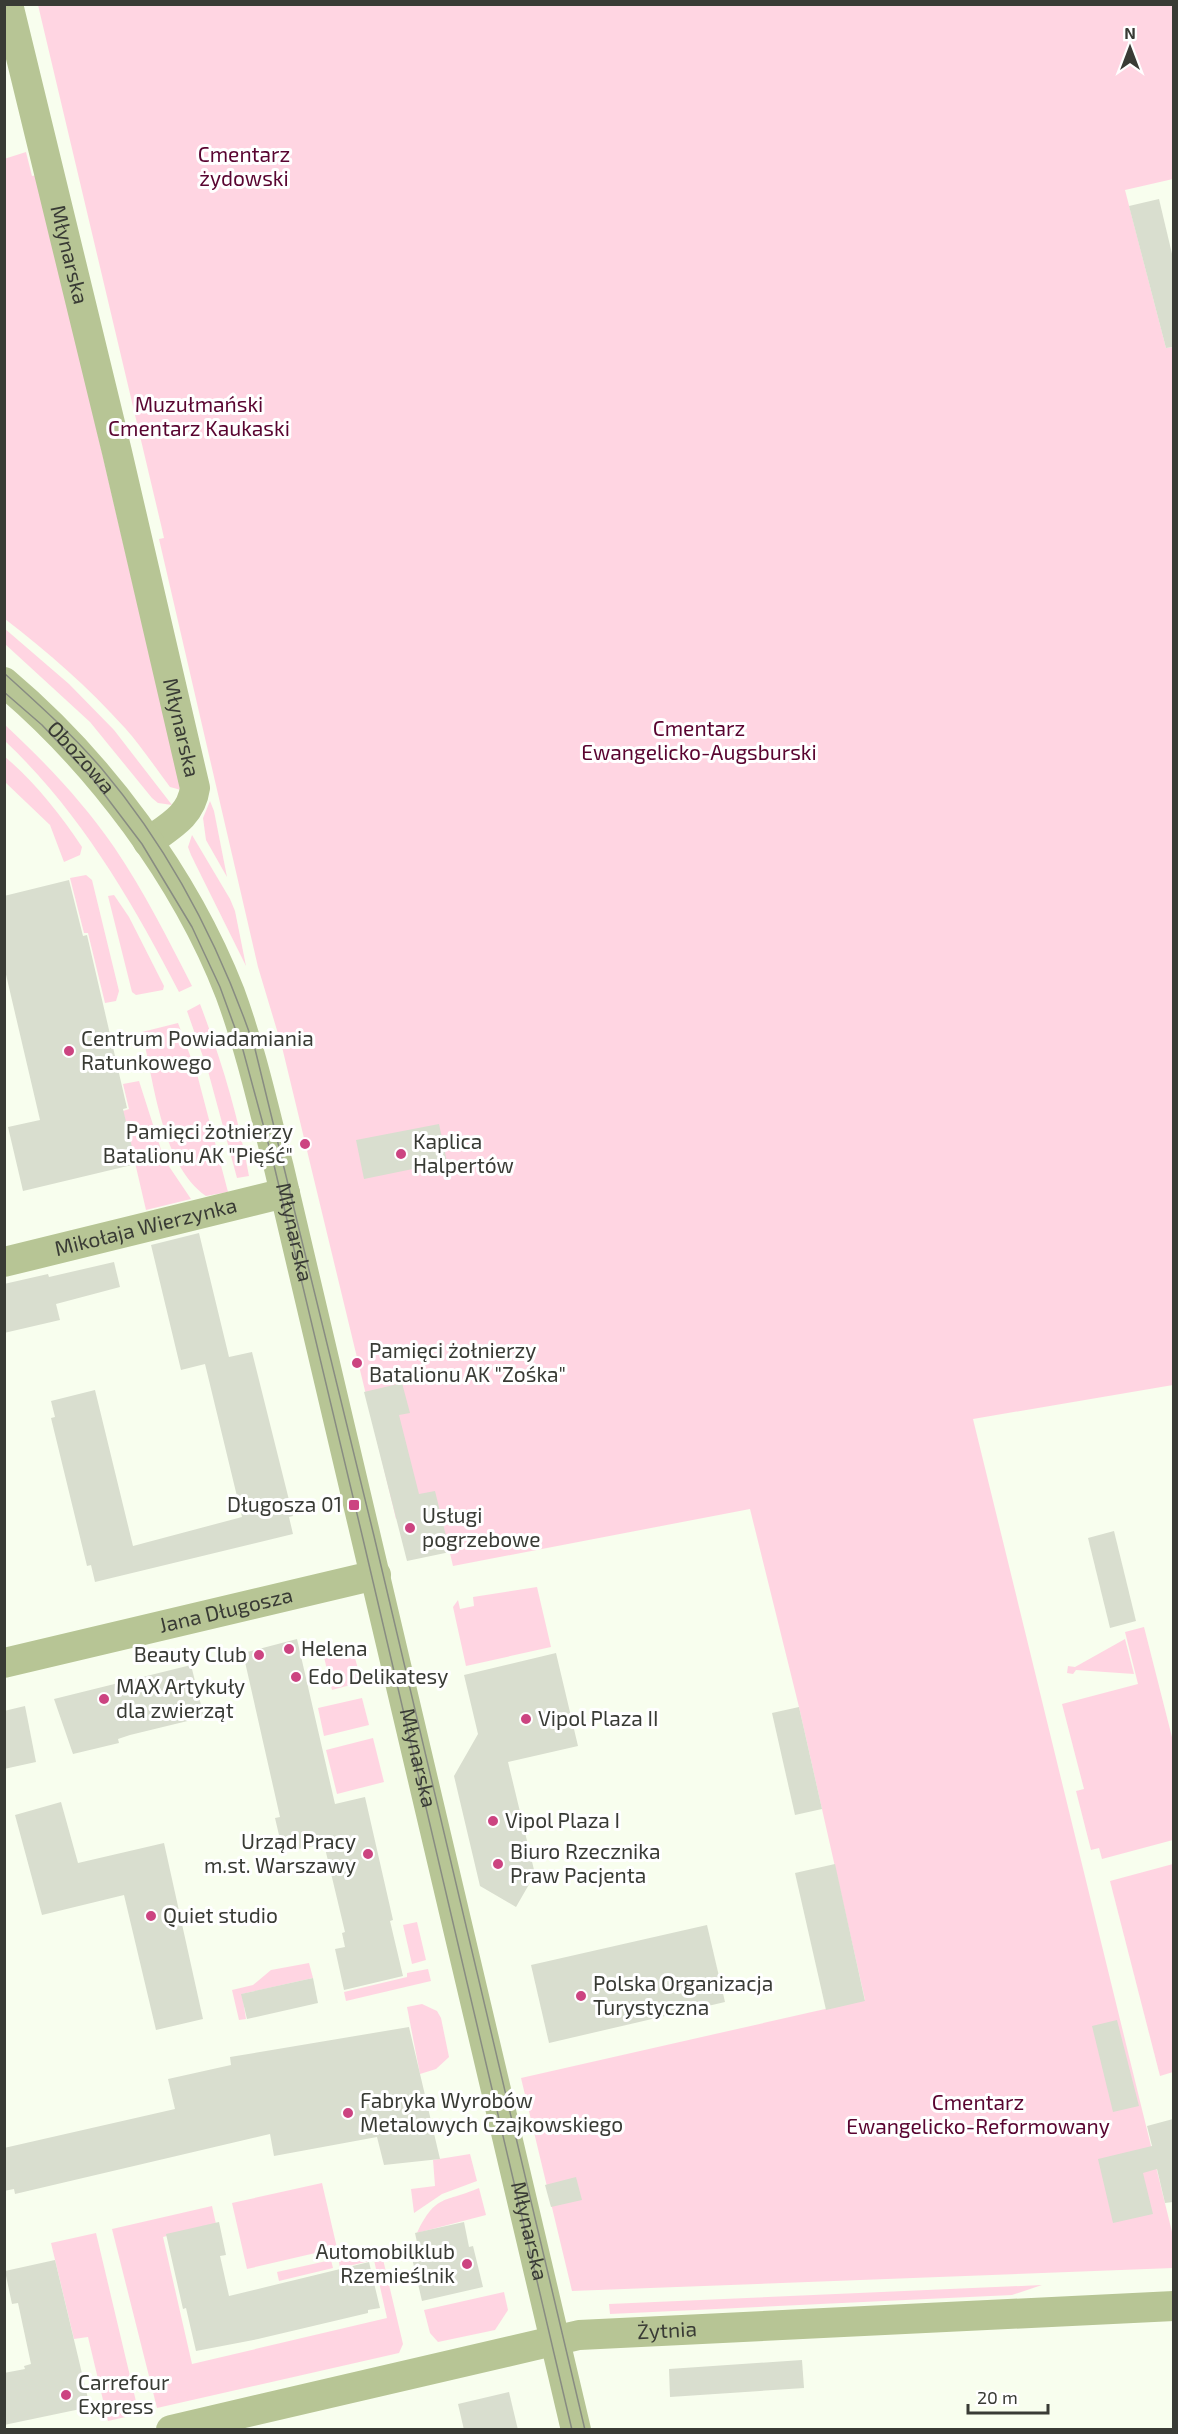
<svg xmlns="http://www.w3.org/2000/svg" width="1178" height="2434" font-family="'Exo 2',sans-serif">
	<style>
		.green { fill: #ffd5e2 }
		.building { fill: #d9decf }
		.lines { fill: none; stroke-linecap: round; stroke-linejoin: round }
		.minor { stroke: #b7c595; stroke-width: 30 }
		.tram { stroke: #888c82; stroke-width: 1.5 }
		.poi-dot { fill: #cc4481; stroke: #fff; stroke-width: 2 }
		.labels { text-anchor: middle; stroke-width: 6; stroke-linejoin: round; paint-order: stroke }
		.park-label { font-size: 21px; fill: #590430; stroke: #fff }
		.street-label { font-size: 21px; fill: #393b35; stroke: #fff }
		.poi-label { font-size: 21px; fill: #393b35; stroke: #fff; text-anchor: start }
	</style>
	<rect width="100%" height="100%" fill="#f8feee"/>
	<!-- green -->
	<g class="green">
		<path d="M 38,5 L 1173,5 L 1173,179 L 1125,190 L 1166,348 L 1174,347 L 1173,1385 L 973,1419 L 1173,2236 L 1173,2268 L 572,2291 L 521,2078 L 865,2000 L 799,1707 L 750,1509 L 453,1566 L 439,1508 L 396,1519 L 282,1047 L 258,967 L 159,539 L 164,538 L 162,529 Z"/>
		<path d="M 26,152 L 32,176 L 37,175 L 181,790 L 170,787 C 155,767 141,746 125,728 C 89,688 47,651 5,619 L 4,159 Z"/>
		<path d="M 4,628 L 69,684 L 114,730 L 172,805 L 158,803 L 152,798 L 90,722 L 5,644 Z"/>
		<path d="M 4,724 C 44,761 83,802 114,847 C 144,891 168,939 192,986 L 179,992 C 132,901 80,812 5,741 Z"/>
		<path d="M 4,756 C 35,782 60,814 82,847 L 80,855 L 64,862 L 50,825 L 5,782 Z"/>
		<path d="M 210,801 L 214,811 L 227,877 L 206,840 L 203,818 Z"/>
		<path d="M 192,835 L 230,899 L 235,911 L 246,966 L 191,855 L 188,847 Z"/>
		<path d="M 86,875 L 92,880 L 119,991 L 116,1001 L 105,1003 L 88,933 L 84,933 L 70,878 Z"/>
		<path d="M 114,895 L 129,917 L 164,986 L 163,990 L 136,995 L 132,992 L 108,896 Z"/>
		<path d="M 200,1004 C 222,1062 238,1115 249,1176 L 237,1178 L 208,1071 L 187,1011 Z"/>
		<path d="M 178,1023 L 197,1074 L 228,1192 L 206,1196 C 162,1165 154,1083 142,1032 Z"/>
		<path d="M 139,1081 L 164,1159 L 191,1199 L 146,1210 L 123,1111 L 129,1109 L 123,1084 Z"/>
		<path d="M 537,1587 L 551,1647 L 466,1666 L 453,1607 L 458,1600 L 460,1609 L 474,1606 L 473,1597 Z"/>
		<path d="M 1144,1627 L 1173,1741 L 1173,1840 L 1102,1859 L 1099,1848 L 1091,1850 L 1076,1791 L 1084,1789 L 1062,1704 L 1138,1684 L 1125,1632 Z"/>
		<path d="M 1125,1639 L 1134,1674 L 1076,1670 L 1073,1674 L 1067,1673 L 1068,1666 L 1075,1667 Z"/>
		<path d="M 347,1643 L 352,1647 L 361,1680 L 358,1683 L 332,1690 L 322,1649 Z"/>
		<path d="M 362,1698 L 369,1725 L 324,1736 L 318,1708 Z"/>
		<path d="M 373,1738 L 384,1782 L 337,1794 L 326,1750 Z"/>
		<path d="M 1173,1864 L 1173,2072 L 1160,2076 L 1110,1881 Z"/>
		<path d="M 417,1922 L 426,1960 L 412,1964 L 403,1925 Z"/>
		<path d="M 309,1963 L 313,1978 L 242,1994 L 246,2019 L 239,2020 L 232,1990 L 253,1985 L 271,1970 Z"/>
		<path d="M 428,1969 L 431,1981 L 346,2001 L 344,1992 L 407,1977 L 407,1973 Z"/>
		<path d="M 422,2004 L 437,2011 L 441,2018 L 449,2057 L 436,2069 L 420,2074 L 407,2007 Z"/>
		<path d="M 470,2154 L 477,2181 L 442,2194 L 414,2213 L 411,2189 L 435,2186 L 433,2160 Z"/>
		<path d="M 322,2183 L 337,2248 L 247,2269 L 232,2203 Z"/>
		<path d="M 479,2188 L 486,2215 L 417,2233 C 436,2193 445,2203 479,2188 Z"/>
		<path d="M 212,2206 L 216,2224 L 163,2237 L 192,2364 L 387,2318 L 374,2260 L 340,2268 L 338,2257 L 371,2250 L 382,2255 L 403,2344 L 399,2353 L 157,2408 L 112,2229 Z"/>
		<path d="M 96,2233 L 139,2414 L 108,2421 L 88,2337 L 74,2339 L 51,2243 Z"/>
		<path d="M 331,2260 L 333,2268 L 279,2281 L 277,2272 Z"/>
		<path d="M 1042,2285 L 1012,2295 L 610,2314 L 609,2304 Z"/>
		<path d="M 504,2292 L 508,2310 L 495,2330 L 438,2342 L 430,2333 L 424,2310 Z"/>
	</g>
	<!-- building -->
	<g class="building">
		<path d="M 1159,199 L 1173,258 L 1173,347 L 1166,348 L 1129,206 Z"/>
		<path d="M 69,880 L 83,936 L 87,935 L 103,1004 L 127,1108 L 123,1109 L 136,1164 L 23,1191 L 8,1127 L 40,1120 L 4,966 L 4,896 Z"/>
		<path d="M 439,1124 L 447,1162 L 364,1179 L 356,1140 Z"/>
		<path d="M 199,1233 L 229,1357 L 252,1352 L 293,1516 L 289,1517 L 293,1534 L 95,1582 L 91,1565 L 87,1566 L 51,1418 L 55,1417 L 51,1401 L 95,1390 L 133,1546 L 242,1517 L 205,1364 L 181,1370 L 151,1245 Z"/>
		<path d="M 114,1262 L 120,1287 L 56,1304 L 60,1320 L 4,1333 L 4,1284 L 48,1274 L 49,1277 Z"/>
		<path d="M 402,1383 L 410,1413 L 399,1415 L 419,1494 L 435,1491 L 450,1552 L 407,1561 L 364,1392 Z"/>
		<path d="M 1114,1531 L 1136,1621 L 1110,1628 L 1088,1538 Z"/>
		<path d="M 297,1639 L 335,1804 L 365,1797 L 393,1920 L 390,1921 L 403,1976 L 344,1990 L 335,1949 L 345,1947 L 342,1933 L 345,1932 L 324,1844 L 283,1852 L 275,1818 L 280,1817 L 243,1653 Z"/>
		<path d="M 556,1653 L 578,1746 L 508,1762 L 535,1874 L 516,1907 L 480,1886 L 454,1776 L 478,1734 L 464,1675 Z"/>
		<path d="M 191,1665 L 204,1717 L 130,1735 L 118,1739 L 119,1743 L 73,1754 L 54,1699 Z"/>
		<path d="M 25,1706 L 36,1762 L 4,1769 L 4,1711 Z"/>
		<path d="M 799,1707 L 822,1809 L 795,1815 L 772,1713 Z"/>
		<path d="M 61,1802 L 78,1863 L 164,1843 L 203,2019 L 156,2030 L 124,1895 L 42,1915 L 15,1815 Z"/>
		<path d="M 835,1864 L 865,2001 L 826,2010 L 795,1873 Z"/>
		<path d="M 707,1925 L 725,2002 L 549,2043 L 531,1965 Z"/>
		<path d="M 313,1978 L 318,2003 L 247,2019 L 241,1994 Z"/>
		<path d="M 1117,2020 L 1139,2106 L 1113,2112 L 1092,2026 Z"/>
		<path d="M 409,2027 L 440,2159 L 384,2165 L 377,2137 L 274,2156 L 270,2134 L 15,2194 L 14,2189 L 4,2191 L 4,2148 L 175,2109 L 168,2079 L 231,2065 L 230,2057 Z"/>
		<path d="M 1173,2119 L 1173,2202 L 1165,2203 L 1157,2169 L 1143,2173 L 1153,2214 L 1113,2223 L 1098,2159 L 1152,2146 L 1147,2126 Z"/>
		<path d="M 576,2177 L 582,2200 L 551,2207 L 545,2185 Z"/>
		<path d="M 219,2222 L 226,2255 L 220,2256 L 229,2296 L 369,2262 L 380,2308 L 368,2310 L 368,2313 L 258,2339 L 196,2351 L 186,2308 L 183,2309 L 166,2234 Z"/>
		<path d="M 464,2222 L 469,2247 L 473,2246 L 483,2287 L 422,2301 L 411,2254 L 419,2252 L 415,2233 Z"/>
		<path d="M 55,2260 L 90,2407 L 4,2425 L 4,2373 L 25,2369 L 24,2366 L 31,2364 L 18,2303 L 12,2304 L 5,2271 Z"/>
		<path d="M 802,2360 L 804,2388 L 670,2397 L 669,2369 Z"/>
		<path d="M 509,2392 L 518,2430 L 464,2430 L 458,2404 Z"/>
	</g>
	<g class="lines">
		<!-- minor -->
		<g class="minor">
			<path id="s1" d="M 8,4 L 117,452 L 195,788 C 191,816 170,826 148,842"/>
			<path id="s2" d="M 4,682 C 99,762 185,877 230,993 C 251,1050 264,1110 279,1168 L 576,2430"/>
			<path id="s3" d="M 4,1262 L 285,1193"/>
			<path id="s4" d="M 4,1663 L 376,1575"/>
			<path id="s5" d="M 171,2430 L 579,2335 L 1174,2306"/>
		</g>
		<!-- tram -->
		<g class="tram">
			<path d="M 4,673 C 38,704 73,735 102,769 C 171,851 221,948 255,1049 L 374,1536 L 585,2430"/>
			<path d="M 4,692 L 42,725 L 92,778 L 142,844 L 192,927 L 220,987 L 243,1050 L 273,1161 L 363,1539 L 572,2430"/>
		</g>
	</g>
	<!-- markers -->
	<g class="poi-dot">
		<circle cx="69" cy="1051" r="6"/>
		<circle cx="305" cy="1144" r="6"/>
		<circle cx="401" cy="1154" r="6"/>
		<circle cx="357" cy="1363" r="6"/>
		<rect x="348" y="1499" width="12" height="12" rx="3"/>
		<circle cx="410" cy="1528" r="6"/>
		<circle cx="289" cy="1649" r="6"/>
		<circle cx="259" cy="1655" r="6"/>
		<circle cx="296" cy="1677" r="6"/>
		<circle cx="104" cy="1699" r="6"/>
		<circle cx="526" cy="1719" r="6"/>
		<circle cx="493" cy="1821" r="6"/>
		<circle cx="368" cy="1854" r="6"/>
		<circle cx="498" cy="1864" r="6"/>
		<circle cx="151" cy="1916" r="6"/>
		<circle cx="581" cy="1996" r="6"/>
		<circle cx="348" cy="2113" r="6"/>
		<circle cx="467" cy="2264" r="6"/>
		<circle cx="66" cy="2395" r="6"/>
	</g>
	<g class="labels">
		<!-- park labels -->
		<g class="park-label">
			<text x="244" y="162">Cmentarz<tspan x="244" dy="24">żydowski</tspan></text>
			<text x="199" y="412">Muzułmański<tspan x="199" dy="24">Cmentarz Kaukaski</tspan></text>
			<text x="699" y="736">Cmentarz<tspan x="699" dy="24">Ewangelicko-Augsburski</tspan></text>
			<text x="978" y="2110">Cmentarz<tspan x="978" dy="24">Ewangelicko-Reformowany</tspan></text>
		</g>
		<!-- street labels -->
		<g class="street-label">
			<text dy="7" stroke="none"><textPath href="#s1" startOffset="258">Młynarska</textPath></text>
			<text dy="7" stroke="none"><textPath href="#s1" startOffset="744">Młynarska</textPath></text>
			<text dy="7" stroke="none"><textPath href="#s2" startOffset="108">Obozowa</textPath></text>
			<text dy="7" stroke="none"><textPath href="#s3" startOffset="146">Mikołaja Wierzynka</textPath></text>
			<text dy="7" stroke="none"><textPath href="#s2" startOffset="636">Młynarska</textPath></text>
			<text dy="7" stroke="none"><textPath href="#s4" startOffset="228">Jana Długosza</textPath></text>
			<text dy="7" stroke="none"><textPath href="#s2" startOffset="1176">Młynarska</textPath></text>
			<text dy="7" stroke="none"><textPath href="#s2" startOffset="1662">Młynarska</textPath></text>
			<text dy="7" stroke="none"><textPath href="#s5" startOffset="507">Żytnia</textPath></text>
		</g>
		<!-- poi labels -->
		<g class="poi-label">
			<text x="81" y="1046">Centrum Powiadamiania<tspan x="81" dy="24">Ratunkowego</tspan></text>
			<text x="293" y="1139" text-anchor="end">Pamięci żołnierzy<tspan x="293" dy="24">Batalionu AK "Pięść"</tspan></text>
			<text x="413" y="1149">Kaplica<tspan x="413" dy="24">Halpertów</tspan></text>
			<text x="369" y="1358">Pamięci żołnierzy<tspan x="369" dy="24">Batalionu AK "Zośka"</tspan></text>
			<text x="342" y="1512" text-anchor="end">Długosza 01</text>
			<text x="422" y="1523">Usługi<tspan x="422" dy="24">pogrzebowe</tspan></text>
			<text x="301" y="1656">Helena</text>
			<text x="247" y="1662" text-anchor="end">Beauty Club</text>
			<text x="308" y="1684">Edo Delikatesy</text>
			<text x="116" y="1694">MAX Artykuły<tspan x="116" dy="24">dla zwierząt</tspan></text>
			<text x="538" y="1726">Vipol Plaza II</text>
			<text x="505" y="1828">Vipol Plaza I</text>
			<text x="356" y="1849" text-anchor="end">Urząd Pracy<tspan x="356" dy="24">m.st. Warszawy</tspan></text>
			<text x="510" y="1859">Biuro Rzecznika<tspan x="510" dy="24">Praw Pacjenta</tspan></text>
			<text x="163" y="1923">Quiet studio</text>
			<text x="593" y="1991">Polska Organizacja<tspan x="593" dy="24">Turystyczna</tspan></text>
			<text x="360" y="2108">Fabryka Wyrobów<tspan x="360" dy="24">Metalowych Czajkowskiego</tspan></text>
			<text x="455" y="2259" text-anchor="end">Automobilklub<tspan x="455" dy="24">Rzemieślnik</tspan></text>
			<text x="78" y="2390">Carrefour<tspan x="78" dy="24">Express</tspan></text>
		</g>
	</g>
	<!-- border -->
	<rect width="1178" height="2434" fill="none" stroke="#393b35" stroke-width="12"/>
	<!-- north arrow -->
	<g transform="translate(1130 48)" stroke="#ffffff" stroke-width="4.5" paint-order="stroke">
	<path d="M0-4.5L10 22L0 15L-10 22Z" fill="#393b35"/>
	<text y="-9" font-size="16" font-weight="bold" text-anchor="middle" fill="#393b35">N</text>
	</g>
	<!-- scale -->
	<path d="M968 2404v9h80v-9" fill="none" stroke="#393b35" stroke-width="3"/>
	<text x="977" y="2404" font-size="18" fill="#393b35" stroke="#ffffff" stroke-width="4.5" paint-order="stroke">20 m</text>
</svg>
